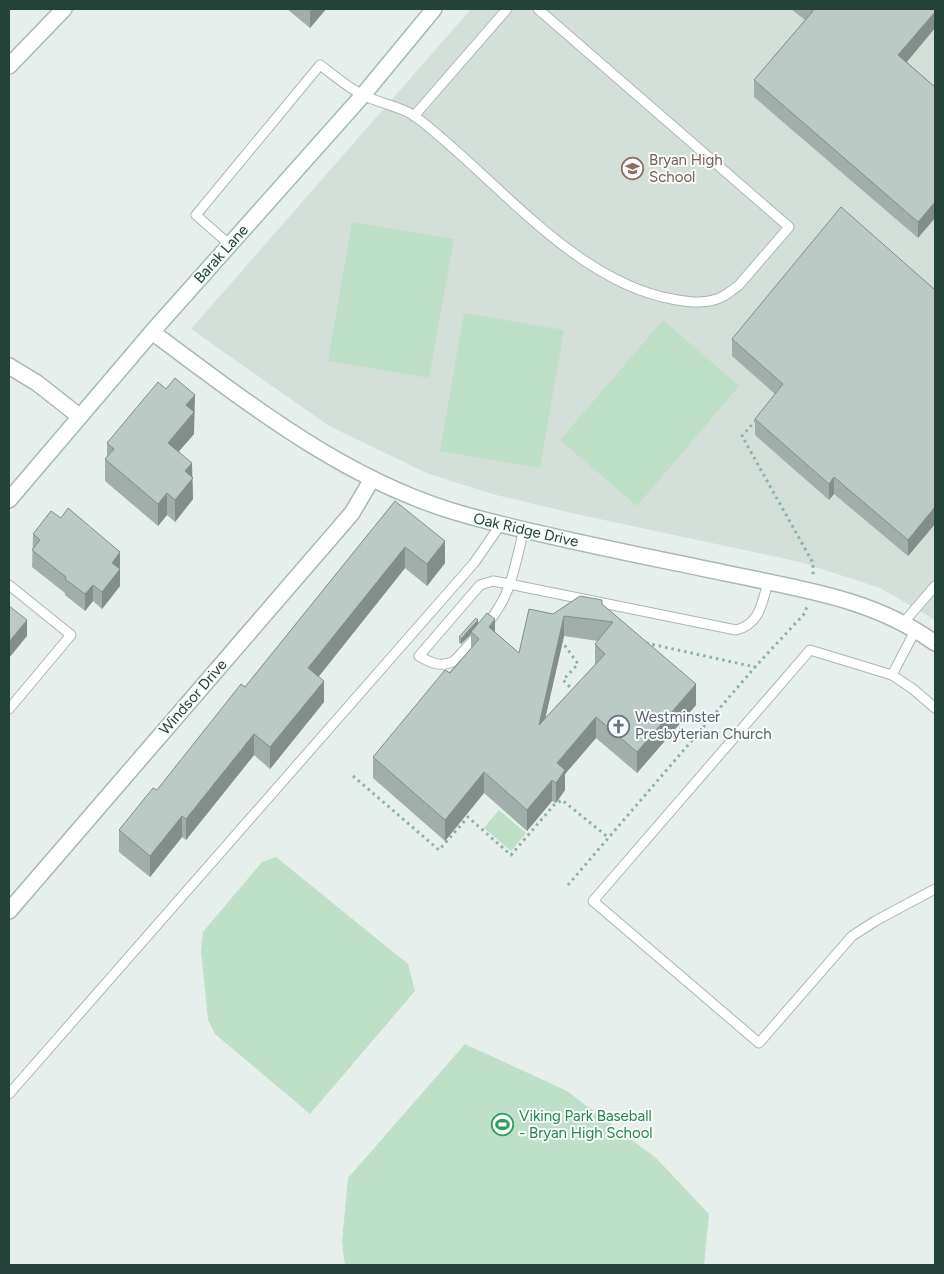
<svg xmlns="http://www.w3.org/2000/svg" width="944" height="1274" font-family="Figtree,sans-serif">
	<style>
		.built { fill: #d4dfda }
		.green { fill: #bfe0c8 }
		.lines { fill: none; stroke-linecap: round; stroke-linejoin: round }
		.lane-casing { stroke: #a8b8b2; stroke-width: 11 }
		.street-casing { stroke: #a8b8b2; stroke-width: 18 }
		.secondary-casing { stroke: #a4bbb3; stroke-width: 18 }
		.path { stroke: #86b3a5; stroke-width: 3; stroke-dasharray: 2.5 4; stroke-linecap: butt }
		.lane { stroke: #fff; stroke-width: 9 }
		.street { stroke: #fff; stroke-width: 15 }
		.secondary { stroke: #fff; stroke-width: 15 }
		.wall { fill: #a1aea9; fill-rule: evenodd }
		.shaded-wall { fill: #838d89 }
		.building { fill: #bbcac4; stroke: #838d89; fill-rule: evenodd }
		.labels { text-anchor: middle; stroke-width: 4; stroke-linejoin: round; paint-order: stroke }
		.education-label { font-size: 15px; fill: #785e54; stroke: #f7fbf9; text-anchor: start }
		.street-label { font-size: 15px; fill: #24423a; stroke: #f7fbf9 }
		.worship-label { font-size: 15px; fill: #5b616d; stroke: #f7fbf9; text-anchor: start }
		.leisure-label { font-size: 15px; fill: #27864d; stroke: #f7fbf9; text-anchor: start }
	</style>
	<rect width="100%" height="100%" fill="#e6efeb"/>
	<!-- built -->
	<path class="built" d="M 471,9 L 935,9 L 935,620 L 880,588 L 800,562 L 576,514 L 496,495 L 429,474 L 329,426 L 191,329 Z"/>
	<!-- green -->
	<g class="green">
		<path d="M 352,222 L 454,239 L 429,378 L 328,361 Z"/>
		<path d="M 464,313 L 564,330 L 540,468 L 440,451 Z"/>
		<path d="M 663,320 L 739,386 L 637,506 L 560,440 Z"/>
		<path d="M 499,810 L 526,833 L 511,851 L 484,828 Z"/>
		<path d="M 276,857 L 408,964 L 415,991 L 310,1114 L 215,1034 L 208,1020 L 201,950 L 203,932 L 262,862 Z"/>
		<path d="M 465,1044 L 567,1091 L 656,1158 L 709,1214 L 704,1265 L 345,1265 L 342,1242 L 348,1178 Z"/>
	</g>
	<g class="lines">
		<defs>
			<g id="lane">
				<path d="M 414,116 L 507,9"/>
				<path d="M 230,245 L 196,215 L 320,65 C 334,75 348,88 363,95 C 380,104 402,106 416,117 C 494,176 573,281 672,299 C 688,302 702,304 717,299 C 726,296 732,290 739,285 L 789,227 L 538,9"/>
				<path d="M 524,530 C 517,555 513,585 499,607 C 488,626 469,645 454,661 C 441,668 431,663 419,656 L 480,585 L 493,581 L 509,584 L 736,630 C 760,624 762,603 768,582"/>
				<path d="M 9,585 L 71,635 L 9,709"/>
				<path d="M 904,622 L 935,586"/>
				<path d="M 892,675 L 916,629"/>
				<path d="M 935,708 L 913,689 L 892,675 L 810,650 L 593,901 L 759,1043 L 852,936 L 877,920 L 935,889"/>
				<path d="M 9,1094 L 474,563 L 501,524"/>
			</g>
			<g id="street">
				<path d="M 9,66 L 64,9"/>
				<path d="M 152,332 C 251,405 349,484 469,516 C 554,539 640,555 725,573 C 800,589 872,598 935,643"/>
				<path d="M 9,366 L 37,383 L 79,416"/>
				<path d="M 9,911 L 352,513 L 372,479"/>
			</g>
			<path id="secondary" d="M 9,500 L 152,332 L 363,95 L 434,9"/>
		</defs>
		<!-- lane casing -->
		<use href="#lane" class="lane-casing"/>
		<!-- street casing -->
		<use href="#street" class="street-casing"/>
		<!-- secondary casing -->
		<use href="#secondary" class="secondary-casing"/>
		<!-- path -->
		<g class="path">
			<path d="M 756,420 L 742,436 L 813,563 L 813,576"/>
			<path d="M 561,640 L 578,664 L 563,680 L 575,692"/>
			<path d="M 646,643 L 755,667"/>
			<path d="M 353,776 L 439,850 L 468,817 L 511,855 L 554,805 L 562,800 L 609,838"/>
			<path d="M 568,885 L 755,667 L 805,613 L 807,606"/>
		</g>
		<!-- lane -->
		<use href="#lane" class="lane"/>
		<!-- street -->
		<use href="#street" class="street"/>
		<!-- secondary -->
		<use href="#secondary" class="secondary"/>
	</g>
	<!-- wall -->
	<g class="wall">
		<path d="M 287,9 L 326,9 L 310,28 Z"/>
		<path d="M 791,9 L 935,9 L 935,28 L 907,62 L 935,87 L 918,238 L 754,97 L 754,80 L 805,20 Z"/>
		<path d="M 935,288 L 935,524 L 908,556 L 834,494 L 829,500 L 755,435 L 755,419 L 775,394 L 732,356 L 732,339 L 934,289 Z"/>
		<path d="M 195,417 L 194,418 L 194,434 L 179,451 L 192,477 L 193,499 L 175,522 L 167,515 L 158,526 L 105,481 L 105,459 L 107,458 L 107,443 Z"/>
		<path d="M 395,501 L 445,563 L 427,586 L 405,568 L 318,677 L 324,702 L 270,769 L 254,755 L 186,840 L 182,837 L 150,877 L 119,852 L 119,830 L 157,790 L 245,687 Z"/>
		<path d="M 33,534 L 120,568 L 120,586 L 102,609 L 93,601 L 85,611 L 65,595 L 65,593 L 32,567 Z"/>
		<path d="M 602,604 L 696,705 L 637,773 L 596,738 L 565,774 L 565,790 L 556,803 L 552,801 L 527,831 L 484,793 L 445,841 L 373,778 L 373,757 L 471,648 L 471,634 L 461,644 L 459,643 L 459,637 L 478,624 L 495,632 L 519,653 L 553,614 ZM 564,636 L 598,641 L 595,644 L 595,665 L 545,718 Z"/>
	</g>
	<!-- shaded-wall -->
	<g class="shaded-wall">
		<path d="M 312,9 L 326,9 L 310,28 L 310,11 Z"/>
		<path d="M 935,12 L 935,28 L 898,72 L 898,55 Z"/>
		<path d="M 935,202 L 935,218 L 918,238 L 918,222 Z"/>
		<path d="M 195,395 L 194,434 L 168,464 L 168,443 L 186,405 Z"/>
		<path d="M 192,463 L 193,499 L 175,522 L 175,500 L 185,471 Z"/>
		<path d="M 834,477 L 834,494 L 829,500 L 829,484 Z"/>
		<path d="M 167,493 L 167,515 L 158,526 L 158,504 Z"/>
		<path d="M 935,507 L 935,524 L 908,556 L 908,540 Z"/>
		<path d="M 445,541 L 445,563 L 427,586 L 427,564 Z"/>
		<path d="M 405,547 L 405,568 L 308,690 L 308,668 Z"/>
		<path d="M 120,552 L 120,568 L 112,580 L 112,563 Z"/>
		<path d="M 120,569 L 120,586 L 102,609 L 102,592 Z"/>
		<path d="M 93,585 L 93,601 L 85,611 L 85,594 Z"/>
		<path d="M 564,616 L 564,636 L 539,746 L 539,725 Z"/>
		<path d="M 495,619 L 495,639 L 489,627 Z"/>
		<path d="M 27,620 L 27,636 L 9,658 L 9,642 Z"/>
		<path d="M 478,620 L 478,626 L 471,632 L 471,634 L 461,644 L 461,639 Z"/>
		<path d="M 324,681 L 324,702 L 270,769 L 270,747 Z"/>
		<path d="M 696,684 L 696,705 L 637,773 L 637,752 Z"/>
		<path d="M 596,717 L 596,738 L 565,774 L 565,790 L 556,803 L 556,783 L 557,763 Z"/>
		<path d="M 254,734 L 254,755 L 186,840 L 186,819 Z"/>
		<path d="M 484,772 L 484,793 L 445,841 L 445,820 Z"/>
		<path d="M 552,780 L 552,801 L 527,831 L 527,810 Z"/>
		<path d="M 182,816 L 182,837 L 150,877 L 150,856 Z"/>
	</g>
	<!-- building -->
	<g class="building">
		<path d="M 811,9 L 935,9 L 935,12 L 898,55 L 935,87 L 935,202 L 918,222 L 754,80 L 813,11 Z"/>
		<path d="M 841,207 L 934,289 L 935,288 L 935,507 L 908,540 L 834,477 L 829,484 L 755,419 L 783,384 L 732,339 Z"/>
		<path d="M 175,378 L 195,395 L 186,405 L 194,412 L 168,443 L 192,463 L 185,471 L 193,478 L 175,500 L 167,493 L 158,504 L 105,459 L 114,449 L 107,443 L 158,382 L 166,389 Z"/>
		<path d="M 395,501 L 445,541 L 427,564 L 405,547 L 308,668 L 324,681 L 270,747 L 254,734 L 186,819 L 182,816 L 150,856 L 119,830 L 153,788 L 157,790 L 241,684 L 245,687 Z"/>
		<path d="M 68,508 L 120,552 L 112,563 L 120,569 L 102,592 L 93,585 L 85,594 L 65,579 L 66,577 L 32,550 L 40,540 L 33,534 L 51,511 L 61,518 Z"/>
		<path d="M 580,596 L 602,600 L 602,604 L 696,684 L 637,752 L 596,717 L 557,763 L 565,770 L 556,783 L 552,780 L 527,810 L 484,772 L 445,820 L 373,757 L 445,670 L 450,673 L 479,639 L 471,632 L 487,613 L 495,619 L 489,627 L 519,653 L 529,609 L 553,614 ZM 564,616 L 613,622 L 595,644 L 605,654 L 539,725 Z"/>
		<path d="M 9,606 L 27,620 L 9,642 Z"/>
		<path d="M 476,618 L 478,620 L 461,639 L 459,637 Z"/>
	</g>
	<!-- icons -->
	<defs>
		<symbol id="school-ring" viewBox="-11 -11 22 22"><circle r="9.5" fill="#f7fbf9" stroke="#8d6e63" stroke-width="1.5"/><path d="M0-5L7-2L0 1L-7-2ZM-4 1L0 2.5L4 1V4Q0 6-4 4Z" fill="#8d6e63"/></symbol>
		<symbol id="church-ring" viewBox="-11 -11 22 22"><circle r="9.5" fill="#f7fbf9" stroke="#6b7280" stroke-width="1.5"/><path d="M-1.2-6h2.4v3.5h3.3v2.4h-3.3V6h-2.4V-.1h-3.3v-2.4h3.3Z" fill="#6b7280"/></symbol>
		<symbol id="stadium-ring" viewBox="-11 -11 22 22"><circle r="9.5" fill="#f7fbf9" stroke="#2e9e5b" stroke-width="1.5"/><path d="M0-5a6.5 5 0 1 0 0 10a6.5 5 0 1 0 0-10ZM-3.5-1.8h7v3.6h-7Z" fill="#2e9e5b"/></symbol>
	</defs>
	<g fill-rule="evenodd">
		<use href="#school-ring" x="620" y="156" width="25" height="25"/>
		<use href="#church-ring" x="606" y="714" width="25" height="25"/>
		<use href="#stadium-ring" x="490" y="1112" width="25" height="25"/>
	</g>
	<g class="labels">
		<!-- education labels -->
		<g class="education-label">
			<text x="649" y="165">Bryan High<tspan x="649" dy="17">School</tspan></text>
		</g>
		<!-- street labels -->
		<g class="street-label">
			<text transform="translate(221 254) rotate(-48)" y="5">Barak Lane</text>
			<text transform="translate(526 530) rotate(13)" y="5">Oak Ridge Drive</text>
			<text transform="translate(193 697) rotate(-49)" y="5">Windsor Drive</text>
		</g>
		<!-- worship labels -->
		<g class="worship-label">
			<text x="635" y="722">Westminster<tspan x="635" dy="17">Presbyterian Church</tspan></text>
		</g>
		<!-- leisure labels -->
		<g class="leisure-label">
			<text x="519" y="1121">Viking Park Baseball<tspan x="519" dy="17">- Bryan High School</tspan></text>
		</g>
	</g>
	<!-- border -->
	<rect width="944" height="1274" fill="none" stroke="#24423a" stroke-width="20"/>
</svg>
